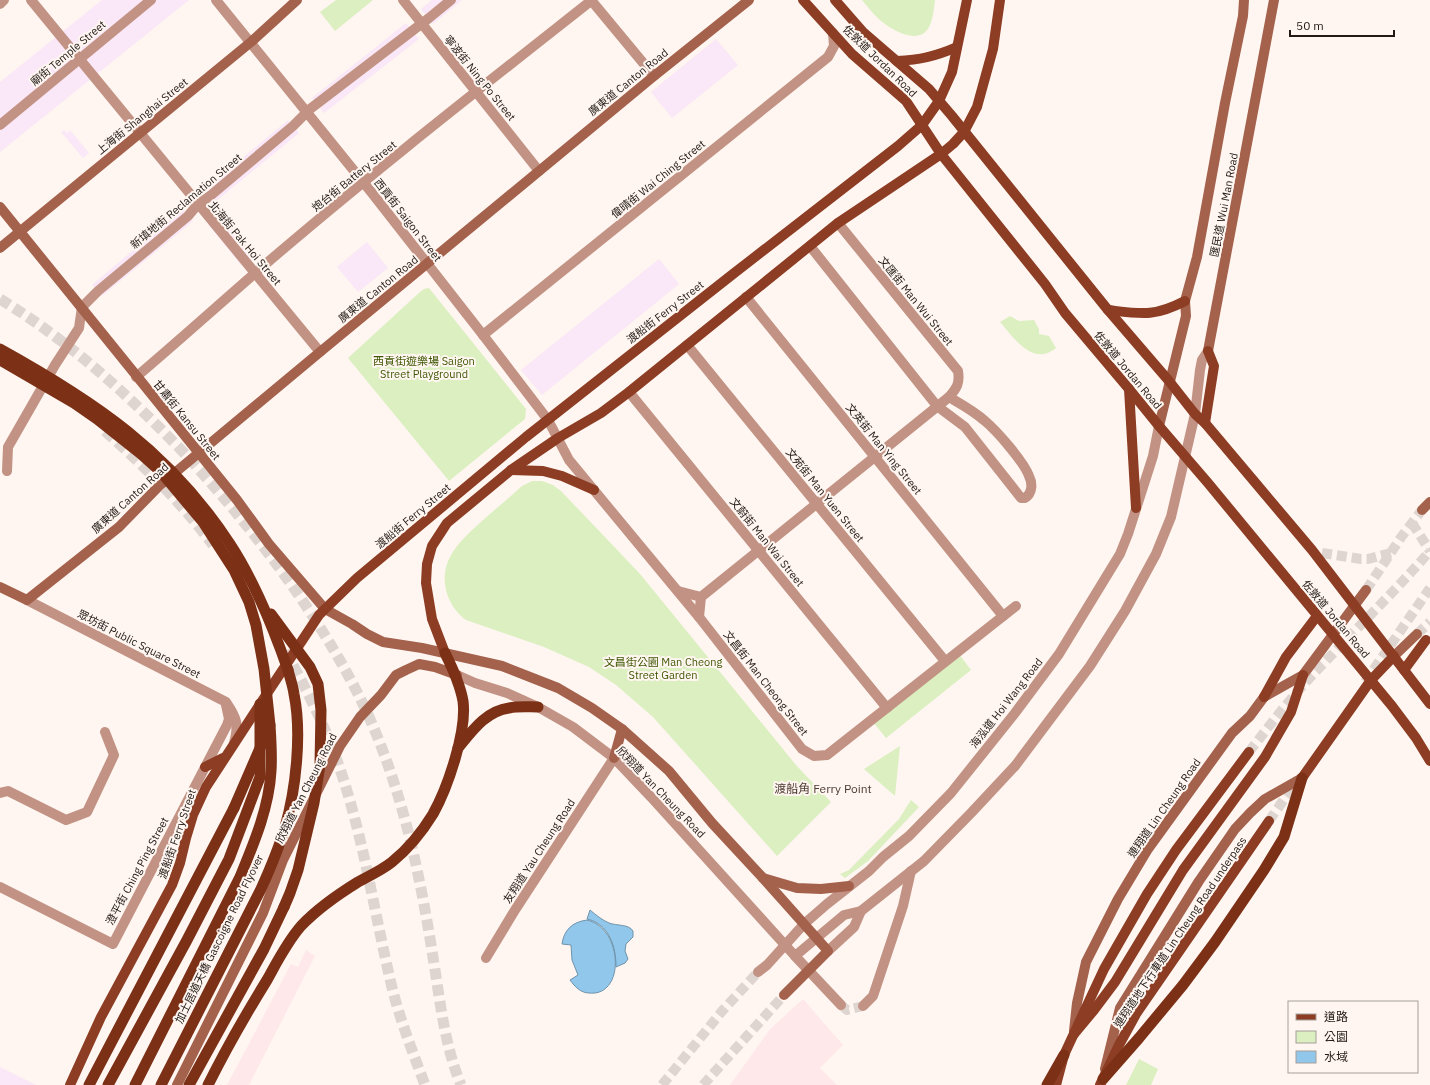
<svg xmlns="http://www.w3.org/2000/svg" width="1430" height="1085" font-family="'IBM Plex Sans','Noto Sans TC',sans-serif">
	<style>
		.commercial { fill: #fae7f7 }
		.industrial { fill: #fee8e9 }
		.green { fill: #dbefc0 }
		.water { fill: #90c7eb; stroke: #6f93ab }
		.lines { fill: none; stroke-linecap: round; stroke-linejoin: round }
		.minor-tunnel { stroke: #ded5d0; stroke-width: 10; stroke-dasharray: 10 5; stroke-linecap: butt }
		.tertiary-tunnel { stroke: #ded5d0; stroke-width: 10; stroke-dasharray: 10 5; stroke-linecap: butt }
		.secondary-tunnel { stroke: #ded5d0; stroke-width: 10; stroke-dasharray: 10 5; stroke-linecap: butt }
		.primary-tunnel { stroke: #ded5d0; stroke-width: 10; stroke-dasharray: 10 5; stroke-linecap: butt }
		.trunk-tunnel { stroke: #ded5d0; stroke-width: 11; stroke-dasharray: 11 5.5; stroke-linecap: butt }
		.pedestrian { stroke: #c29384; stroke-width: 10 }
		.minor { stroke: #c29384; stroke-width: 10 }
		.tertiary { stroke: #c29384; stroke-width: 10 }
		.secondary { stroke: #a4624d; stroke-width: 10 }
		.primary { stroke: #8c3d23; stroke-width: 10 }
		.trunk { stroke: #7c3117; stroke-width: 11 }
		.trunk-bridge { stroke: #7c3117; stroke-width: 11 }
		.labels { text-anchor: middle; stroke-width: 4; stroke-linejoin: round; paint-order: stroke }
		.street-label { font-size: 11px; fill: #211915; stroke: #fff6f1 }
		.park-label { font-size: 11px; fill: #3e5703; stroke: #fff6f1 }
		.neighbourhood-label { font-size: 12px; fill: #4b3a31; stroke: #fff6f1 }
	</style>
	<rect width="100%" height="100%" fill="#fff6f1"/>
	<!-- commercial -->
	<g class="commercial">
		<path d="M 102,0 L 189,0 L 0,152 L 0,82 Z"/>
		<path d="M 432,0 L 462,0 L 433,24 L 421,9 Z"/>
		<path d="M 406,23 L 419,39 L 324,113 L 312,98 Z"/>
		<path d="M 716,39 L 738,65 L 672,118 L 651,92 Z"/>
		<path d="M 288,120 L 299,133 L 215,202 L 205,189 Z"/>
		<path d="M 64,130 L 67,133 L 70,130 L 89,153 L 83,158 L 61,132 Z"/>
		<path d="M 182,209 L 193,221 L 102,296 L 92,285 Z"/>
		<path d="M 221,213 L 254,255 L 241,265 L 208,224 Z"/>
		<path d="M 367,242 L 388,268 L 358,292 L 337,267 Z"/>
		<path d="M 659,259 L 679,284 L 542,395 L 521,370 Z"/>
		<path d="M 0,1067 L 36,1085 L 0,1085 Z"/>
	</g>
	<!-- industrial -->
	<g class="industrial">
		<path d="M 306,950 L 315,956 L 249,1085 L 227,1085 L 291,964 L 298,967 Z"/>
		<path d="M 803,999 L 843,1045 L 820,1068 L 837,1085 L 730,1085 L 770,1029 Z"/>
	</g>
	<!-- green -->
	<g class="green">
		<path d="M 336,0 L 373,0 L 335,31 L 320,12 Z"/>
		<path d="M 862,0 L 935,0 C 934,9 933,19 929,27 C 919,46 892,30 881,21 C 874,15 868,7 862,0 Z"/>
		<path d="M 429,288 L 526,409 L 525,419 L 449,481 L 348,358 L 420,292 L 424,289 Z"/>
		<path d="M 1010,316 L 1019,321 L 1034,320 L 1039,329 L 1039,334 L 1049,336 L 1056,348 C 1033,367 1014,338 1000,322 Z"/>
		<path d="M 532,481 L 542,481 L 553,485 L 561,491 L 604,536 L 640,574 L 796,765 L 831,802 L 777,856 L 653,717 L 616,685 L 589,667 L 544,647 L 466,620 C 456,613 449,602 446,590 C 439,559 462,539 482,521 C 495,509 509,498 522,486 Z"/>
		<path d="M 959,654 L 971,670 L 886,738 L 873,722 Z"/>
		<path d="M 900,746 L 895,796 L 864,769 Z"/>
		<path d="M 911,800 L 919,807 L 868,861 L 845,878 L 840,874 L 849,870 L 899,819 Z"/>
		<path d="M 1139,1059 L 1158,1069 L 1151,1085 L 1126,1085 Z"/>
	</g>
	<!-- water -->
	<g class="water">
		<path d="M 590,910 C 596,915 602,920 609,923 C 617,926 629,924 633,931 L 633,937 L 626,944 L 625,951 L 628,959 L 625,963 L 616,967 C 616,946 609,924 587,919 Z"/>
		<path d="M 587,920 C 623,928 626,997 589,993 C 581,993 575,987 570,980 L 578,975 L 572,960 L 571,945 L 562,944 C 564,930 572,922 587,920 Z"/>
	</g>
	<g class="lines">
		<!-- minor-tunnel -->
		<path class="minor-tunnel" d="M 841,1005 L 847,1010 L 863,1006"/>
		<!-- tertiary-tunnel -->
		<path class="tertiary-tunnel" d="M 662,1085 L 723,1010 L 758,972"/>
		<!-- secondary-tunnel -->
		<g class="secondary-tunnel">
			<path d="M 1412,523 L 1430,551"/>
			<path d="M 1366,590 L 1402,536 L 1422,510"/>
			<path d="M 1417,634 L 1430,622"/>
			<path d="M 703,1085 L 784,995"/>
		</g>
		<!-- primary-tunnel -->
		<g class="primary-tunnel">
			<path d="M 1322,553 L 1361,559 L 1368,559 L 1391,553"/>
			<path d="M 1365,682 L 1430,588"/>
			<path d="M 1249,752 C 1272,722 1296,691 1323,664 C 1359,626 1396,590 1430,551"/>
			<path d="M 1269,821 L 1298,779"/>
		</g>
		<!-- trunk-tunnel -->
		<g class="trunk-tunnel">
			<path d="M 0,299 C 69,341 130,396 185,454 C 250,525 310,602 355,688 C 379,734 396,784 409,835 C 420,879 428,924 435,970 C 441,1009 446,1049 461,1085"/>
			<path d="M 105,431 C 144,466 182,503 213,545"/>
			<path d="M 285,651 C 308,691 328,732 342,775 C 364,842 374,910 390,979 C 398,1015 412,1050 425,1085"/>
		</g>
		<!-- pedestrian -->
		<g class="pedestrian">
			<path d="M 0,125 L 151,0"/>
			<path d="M 141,134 L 255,273"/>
			<path d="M 82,307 L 98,291 L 188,216 L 198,204 L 210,196 L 293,126 L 310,109 L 429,18 L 451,0"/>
			<path d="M 0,793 L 8,791 L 66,820 L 87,812 L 114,755 L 105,732"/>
		</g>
		<!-- minor -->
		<g class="minor">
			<path d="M 31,0 L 141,134"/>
			<path d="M 216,0 L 372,193 L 483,335 L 548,420 L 569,460 L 699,617 L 802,749 L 814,756 L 827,755 L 1016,606"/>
			<path d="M 403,0 L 539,171"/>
			<path d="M 591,0 L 654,76"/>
			<path d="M 0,4 L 4,0"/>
			<path d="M 810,246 L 937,406 L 965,427 L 1021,498 L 1025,498 C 1032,494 1033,484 1029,476 C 1024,462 997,431 985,421 C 974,411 961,404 949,397"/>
			<path d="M 255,273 L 320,352"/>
			<path d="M 746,297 L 1003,616"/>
			<path d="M 483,335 L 828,57 L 834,46 L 833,33"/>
			<path d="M 687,345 L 945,661"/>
			<path d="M 136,377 C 176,343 215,308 254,274 C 364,179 478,90 592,0"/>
			<path d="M 629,392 L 887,708"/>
			<path d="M 7,471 L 8,447 L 55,365 L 79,328 L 82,307"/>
			<path d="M 678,591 L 701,597"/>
			<path d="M 699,617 L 701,597 L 949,397 C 957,388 960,383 958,371 L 838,223"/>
			<path d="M 0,887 L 113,944 L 227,725 L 229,719 L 226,705"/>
			<path d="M 795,956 L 841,1005"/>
			<path d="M 486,958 L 515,910 L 614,758"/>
			<path d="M 863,1006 L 873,996 L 903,906 L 911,871"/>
		</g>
		<!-- tertiary -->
		<g class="tertiary">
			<path d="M 27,600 L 226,702 C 237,718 239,724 234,743"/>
			<path d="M 457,675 L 475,683 L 507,693 L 538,707 L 573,727 L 614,758 L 651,797 L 795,956 L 844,915 L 861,911"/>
			<path d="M 828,951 L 854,927 L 861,911 L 924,861 L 972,812 L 1015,766 L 1090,666 L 1125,611 L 1156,554 L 1171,517 L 1195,414 L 1200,370 L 1202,360 L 1208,351"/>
			<path d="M 758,972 L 767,965 L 804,924 L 827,904 L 869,871 L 883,857 L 909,836 L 951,793 L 1015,713 L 1059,654 L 1120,554 L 1128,534 L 1153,456 L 1159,426"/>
		</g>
		<!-- secondary -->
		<g class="secondary">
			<path d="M 0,207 L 237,500 L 269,544 L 325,609 L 352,624 L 367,634 L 383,642 L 422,648 L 502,666 L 558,688 L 592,708 L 622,729 L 669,771 L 712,823 L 763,878 L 828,951 L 784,995"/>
			<path d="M 0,248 L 251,42 L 297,0"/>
			<path d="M 1208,351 L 1274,0"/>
			<path d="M 1159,426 L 1186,316 L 1185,301 L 1197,257 L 1225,103 L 1243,16 L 1244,0"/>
			<path d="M 1422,510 L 1430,502"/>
			<path d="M 0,587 L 27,600 L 119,527 L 159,486 L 320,352 L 654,76 L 749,0"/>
			<path d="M 1394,656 L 1417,634"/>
			<path d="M 614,758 L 622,729"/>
			<path d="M 763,878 L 797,888 L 821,889 L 849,886"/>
			<path d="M 1074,1031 L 1077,1003 L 1086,962 L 1118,899 L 1148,849 L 1232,733 L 1250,716 L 1264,697 L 1303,675 L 1366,590"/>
			<path d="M 1105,1069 L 1120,1008 L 1199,881 L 1235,829 L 1250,813 L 1265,799 L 1302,778"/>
			<path d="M 177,1085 L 263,913 L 283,860 L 340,746 L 360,717 L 381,695 L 396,675 L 406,670 L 419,664 L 435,667 L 457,675"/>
		</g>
		<!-- primary -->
		<g class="primary">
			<path d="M 803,0 L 852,54 L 906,101 L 941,154 L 1045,284 L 1065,313 L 1129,389 L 1159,426 L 1208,483 L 1392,706 L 1416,738 L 1430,761"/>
			<path d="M 835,0 L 863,32 L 929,89 L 952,116 L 1108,310 L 1169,381 L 1195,414 L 1205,423 L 1312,550 L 1430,704"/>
			<path d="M 897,61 C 920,60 936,56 957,47"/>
			<path d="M 1108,310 C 1142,314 1154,317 1185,301"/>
			<path d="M 1129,389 L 1136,508"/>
			<path d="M 1205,423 L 1214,366 L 1208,351"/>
			<path d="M 511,470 L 543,471 L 562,476 L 594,490"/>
			<path d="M 445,653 L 432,619 L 426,583 L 427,564 L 432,546 L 447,523 L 511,470 L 558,438 L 601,413 L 629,392 L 838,223 L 941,154 L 953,144 L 964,132 L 977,107 L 993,49 L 1000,0"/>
			<path d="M 1404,670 L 1426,640"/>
			<path d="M 1264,697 L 1286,657 L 1317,616"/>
			<path d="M 205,767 L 223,758"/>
			<path d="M 1302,778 L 1371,680 L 1394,656"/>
			<path d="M 1074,1034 L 1094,1010 L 1115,982 L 1183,870 L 1265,757 L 1291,712 L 1303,675"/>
			<path d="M 70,1085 L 101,1017 L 172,885 L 180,863 L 186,838 L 193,815 L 206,787 L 268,692 L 319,615 L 325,609 L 357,578 L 526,437 L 733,274 L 898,146 L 922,125 L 939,101 L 952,72 L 967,0"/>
			<path d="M 1056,1085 L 1064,1055 L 1104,969 L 1147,894 L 1176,850 L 1249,752"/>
			<path d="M 1100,1085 L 1119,1045 L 1136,1014 L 1269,821"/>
		</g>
		<!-- trunk -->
		<g class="trunk">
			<path d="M 458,748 C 472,731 486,711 509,708 C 519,706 528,707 538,707"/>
			<path d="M 1103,1079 L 1139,1038 L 1183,985 L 1215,942 L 1264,870 L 1284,837 L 1302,778"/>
			<path d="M 89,1085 L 234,808"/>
			<path d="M 108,1085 L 187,940 L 229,859 L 260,777 L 260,704"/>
			<path d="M 135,1085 L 240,877 C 254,843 269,808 271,771 C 272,756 271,740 270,725"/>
			<path d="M 161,1085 L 261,889 C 270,869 279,848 285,827 C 296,789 302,733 294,694 C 293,686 290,678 288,670"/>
			<path d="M 189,1085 L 264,949 L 284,907"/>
			<path d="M 208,1085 C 226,1049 246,1014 267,980 C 277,962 287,942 301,926 C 318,908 337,895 358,882 C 369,876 382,870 392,862 C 408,849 422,832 433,814 C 448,787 467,731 463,701 C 460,684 453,669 445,653"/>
			<path d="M 1047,1085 L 1064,1055"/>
		</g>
		<!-- trunk-bridge -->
		<g class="trunk-bridge">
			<path d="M 0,349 C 94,401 170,452 230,544 C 255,582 273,627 288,670"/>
			<path d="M 0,360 L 74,403 L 97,419 L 141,454 L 161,472 L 203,522 L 234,570 L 249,602 L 256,625 L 264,669 L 270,725 L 234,808"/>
			<path d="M 271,614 L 310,667 L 318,684 L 321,710 L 320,765 L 314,803 L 298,870 L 290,893 L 284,907"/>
		</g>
	</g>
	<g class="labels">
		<!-- street labels -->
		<g class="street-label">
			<text transform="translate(68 53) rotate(-40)" y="4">廟街 Temple Street</text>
			<text transform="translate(880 61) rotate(44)" y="4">佐敦道 Jordan Road</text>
			<text transform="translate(480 78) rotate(51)" y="4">寧波街 Ning Po Street</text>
			<text transform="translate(628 82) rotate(-39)" y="4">廣東道 Canton Road</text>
			<text transform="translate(142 116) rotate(-39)" y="4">上海街 Shanghai Street</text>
			<text transform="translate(354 176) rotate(-39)" y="4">炮台街 Battery Street</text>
			<text transform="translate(658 179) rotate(-39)" y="4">偉晴街 Wai Ching Street</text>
			<text transform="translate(186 201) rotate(-40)" y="4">新填地街 Reclamation Street</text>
			<text transform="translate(1224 205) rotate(-79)" y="4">匯民道 Wui Man Road</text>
			<text transform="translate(408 220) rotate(52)" y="4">西貢街 Saigon Street</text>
			<text transform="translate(245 243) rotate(50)" y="4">北海街 Pak Hoi Street</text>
			<text transform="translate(378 289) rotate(-39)" y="4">廣東道 Canton Road</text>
			<text transform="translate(916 301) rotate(51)" y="4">文匯街 Man Wui Street</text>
			<text transform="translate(665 312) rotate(-38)" y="4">渡船街 Ferry Street</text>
			<text transform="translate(1128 370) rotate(50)" y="4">佐敦道 Jordan Road</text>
			<text transform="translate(187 420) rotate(51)" y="4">甘肅街 Kansu Street</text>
			<text transform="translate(884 449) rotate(51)" y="4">文英街 Man Ying Street</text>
			<text transform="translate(825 495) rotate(51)" y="4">文苑街 Man Yuen Street</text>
			<text transform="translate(130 498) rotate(-42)" y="4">廣東道 Canton Road</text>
			<text transform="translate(413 516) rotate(-40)" y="4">渡船街 Ferry Street</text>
			<text transform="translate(767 542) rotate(51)" y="4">文蔚街 Man Wai Street</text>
			<text transform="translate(1336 619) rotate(50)" y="4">佐敦道 Jordan Road</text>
			<text transform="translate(139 644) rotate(27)" y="4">眾坊街 Public Square Street</text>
			<text transform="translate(766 683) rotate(52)" y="4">文昌街 Man Cheong Street</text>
			<text transform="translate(1006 703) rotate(-52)" y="4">海泓道 Hoi Wang Road</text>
			<text transform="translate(306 788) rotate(-63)" y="4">欣翔道 Yan Cheung Road</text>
			<text transform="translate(661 792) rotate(46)" y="4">欣翔道 Yan Cheung Road</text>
			<text transform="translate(1164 808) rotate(-55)" y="4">連翔道 Lin Cheung Road</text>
			<text transform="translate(177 834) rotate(-71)" y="4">渡船街 Ferry Street</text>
			<text transform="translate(539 851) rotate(-57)" y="4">友翔道 Yau Cheung Road</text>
			<text transform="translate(137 871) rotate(-62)" y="4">澄平街 Ching Ping Street</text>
			<text transform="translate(1180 932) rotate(-56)" y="4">連翔道地下行車道 Lin Cheung Road underpass</text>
			<text transform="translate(219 939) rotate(-64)" y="4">加士居道天橋 Gascoigne Road Flyover</text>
		</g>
		<!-- park labels -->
		<g class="park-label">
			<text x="424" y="365">西貢街遊樂場 Saigon<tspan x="424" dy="13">Street Playground</tspan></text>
			<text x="663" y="666">文昌街公園 Man Cheong<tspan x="663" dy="13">Street Garden</tspan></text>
		</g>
		<!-- neighbourhood labels -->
		<g class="neighbourhood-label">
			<text x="823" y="793">渡船角 Ferry Point</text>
		</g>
	</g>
	<!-- legend -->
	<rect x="1288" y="1001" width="130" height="72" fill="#fff6f1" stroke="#a69e99"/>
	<rect x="1296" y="1014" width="20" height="6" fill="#8c3d23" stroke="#a69e99"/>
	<text x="1324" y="1021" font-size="12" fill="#211915">道路</text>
	<rect x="1296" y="1031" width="20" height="12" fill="#dbefc0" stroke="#a69e99"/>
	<text x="1324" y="1041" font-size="12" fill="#211915">公園</text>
	<rect x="1296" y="1051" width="20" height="12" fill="#90c7eb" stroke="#a69e99"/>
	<text x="1324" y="1061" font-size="12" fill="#211915">水域</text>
	<!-- scale -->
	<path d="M1290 30v6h104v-6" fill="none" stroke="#211915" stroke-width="2"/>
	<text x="1296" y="30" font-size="12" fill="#211915" stroke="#fff6f1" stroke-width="3" paint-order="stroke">50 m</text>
</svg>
